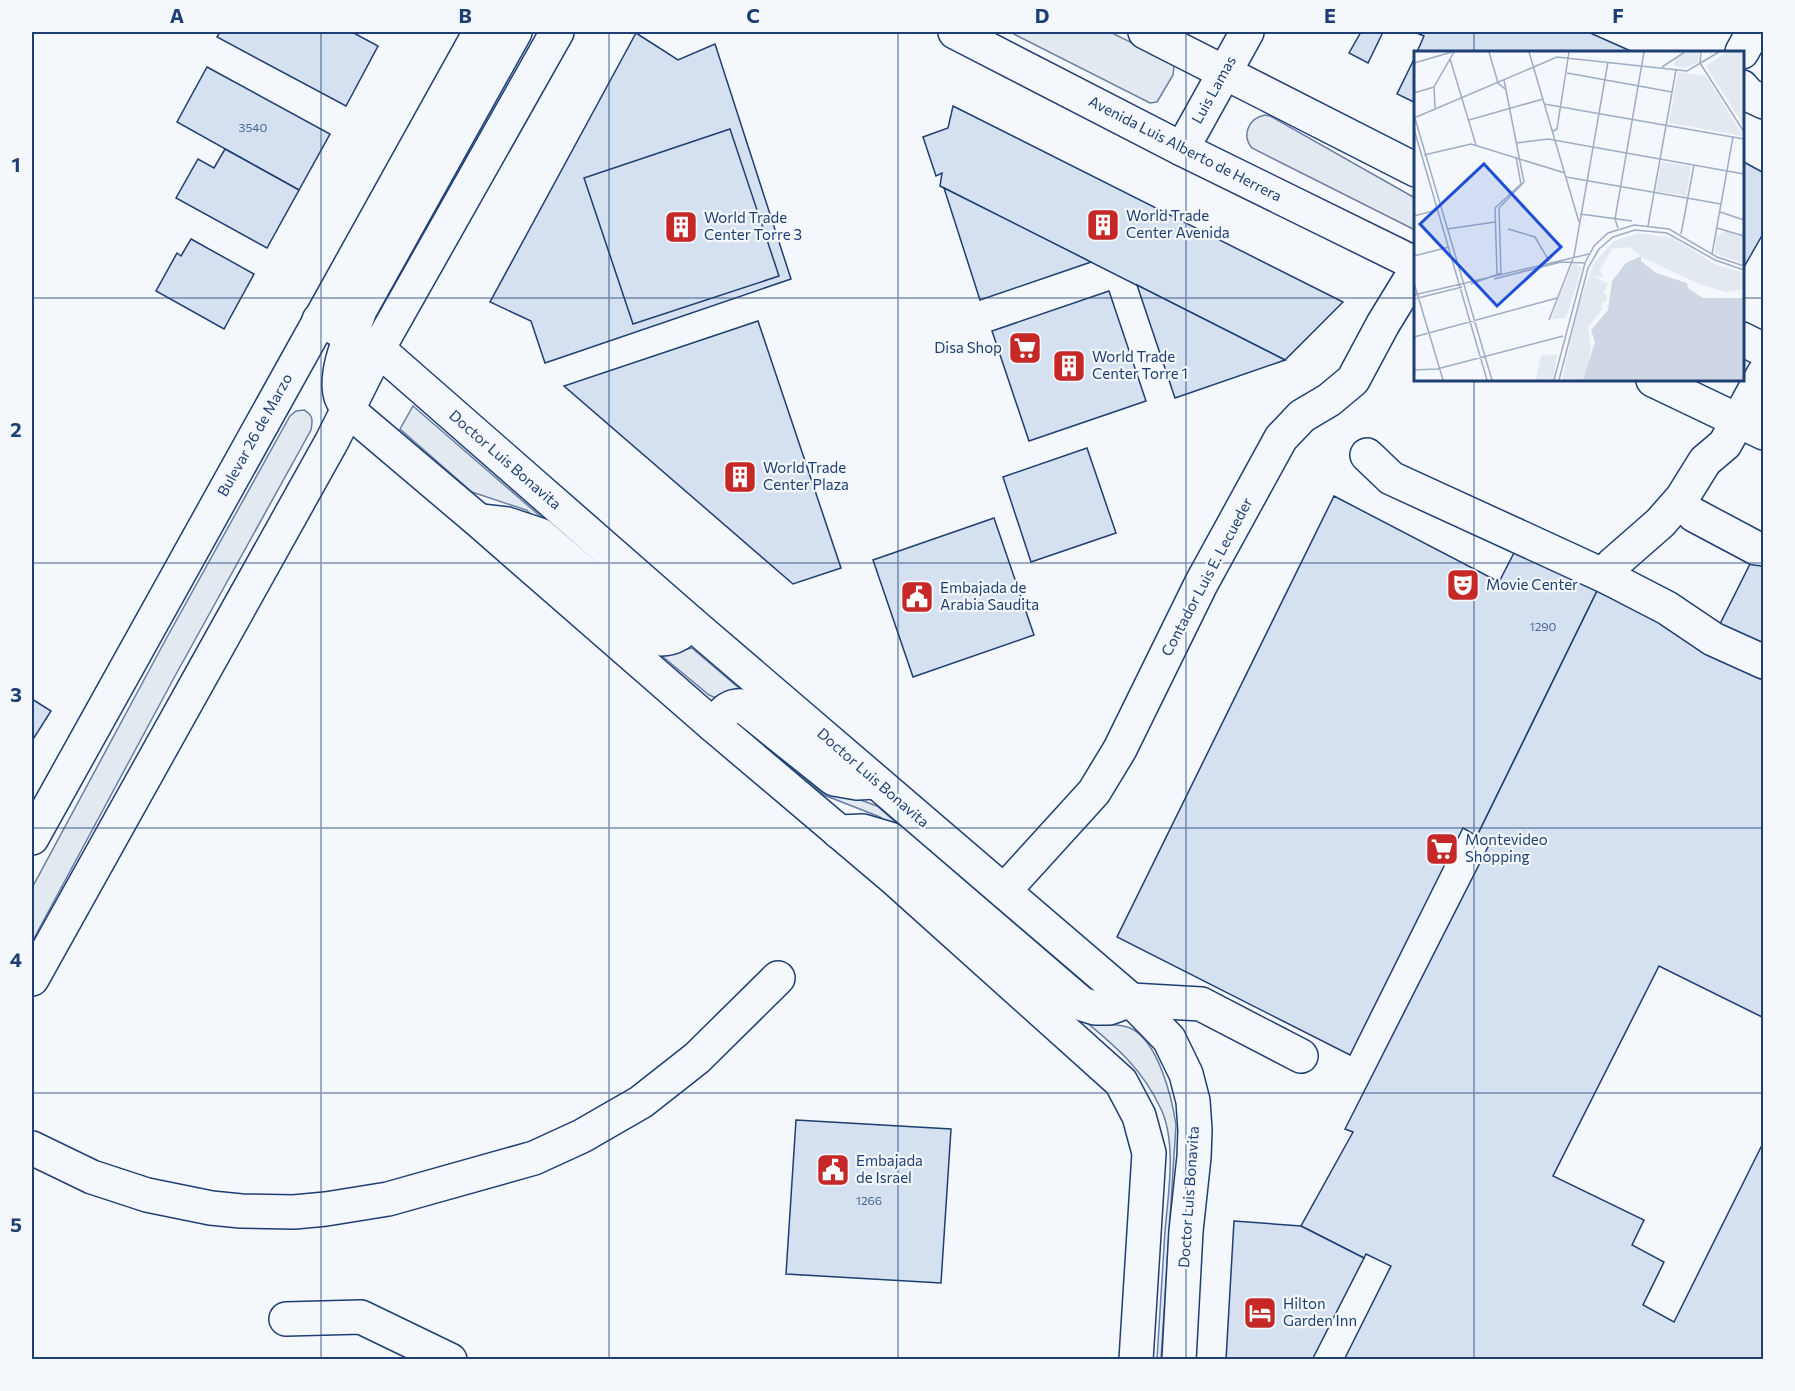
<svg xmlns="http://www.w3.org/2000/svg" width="1795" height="1391" font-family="Commissioner,sans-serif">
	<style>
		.green { fill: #e3e9f0; stroke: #687fa3; stroke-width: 1.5 }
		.building { fill: #d5e0f0; stroke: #1d3f73; stroke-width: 1.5 }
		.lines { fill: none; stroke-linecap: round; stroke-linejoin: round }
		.minor-casing { stroke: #1d3f73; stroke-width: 36 }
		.major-casing { stroke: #1d3f73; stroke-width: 36 }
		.minor { stroke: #f4f7fb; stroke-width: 33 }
		.major { stroke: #f4f7fb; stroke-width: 33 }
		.grid { fill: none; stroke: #1d3f73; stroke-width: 1.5; stroke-opacity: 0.55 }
		.labels { text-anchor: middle; stroke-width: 4.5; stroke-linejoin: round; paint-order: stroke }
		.number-label { font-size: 12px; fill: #4b6792 }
		.street-label { font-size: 15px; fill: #1d3f73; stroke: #f4f7fb }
		.poi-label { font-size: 15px; fill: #1d3f73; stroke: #f4f7fb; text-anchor: start }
		.inset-road { fill: none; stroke: #9eadc5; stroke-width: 1.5 }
		.view { fill: #1d4ed8; fill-opacity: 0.15; stroke: #1d4ed8; stroke-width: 3 }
		.inset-edge { fill: none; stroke: #1d3f73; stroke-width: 3 }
		.neatline { fill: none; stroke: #1d3f73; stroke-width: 2 }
		.grid-label { font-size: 20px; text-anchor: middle; font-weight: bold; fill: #1d3f73 }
	</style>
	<rect width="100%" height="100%" fill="#f4f7fb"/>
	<!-- green -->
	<g class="green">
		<path d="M 1010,32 L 1110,32 L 1169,61 L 1174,66 L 1173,75 L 1157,102 L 1150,103 Z"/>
		<path d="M 1265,115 L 1270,116 L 1415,198 L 1415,230 L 1252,148 C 1241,135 1249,118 1265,115 Z"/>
		<path d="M 413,406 L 659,619 L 656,622 L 526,510 L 472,492 L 400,429 Z"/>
		<path d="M 304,410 C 313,415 313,420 311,430 L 175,676 L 32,942 L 32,888 L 166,639 L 290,416 L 296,411 Z"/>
		<path d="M 650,646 L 680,651 L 692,648 L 747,695 L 716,698 L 709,695 Z"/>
		<path d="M 742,725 L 828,788 L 877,806 L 1080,983 L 1076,986 L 880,817 L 824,795 Z"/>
		<path d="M 1073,1011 C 1079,1015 1086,1020 1093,1022 C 1105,1026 1118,1023 1130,1028 C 1158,1040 1172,1098 1176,1125 L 1161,1359 L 1157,1359 C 1160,1317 1162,1274 1165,1231 C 1168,1195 1177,1143 1161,1109 C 1140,1064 1110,1042 1073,1011 Z"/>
	</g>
	<!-- building -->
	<g class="building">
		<path d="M 220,32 L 352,32 L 378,46 L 346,106 L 217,37 Z"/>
		<path d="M 1361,32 L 1383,32 L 1368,63 L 1349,53 Z"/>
		<path d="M 1414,32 L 1588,32 L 1633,52 L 1417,52 L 1424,36 Z"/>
		<path d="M 636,33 L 678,60 L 715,44 L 791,279 L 545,363 L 531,321 L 490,302 Z"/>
		<path d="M 1416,55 L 1416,103 L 1397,94 Z"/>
		<path d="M 207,67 L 330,134 L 299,190 L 177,122 Z"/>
		<path d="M 953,106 L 1343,302 L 1285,360 L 940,186 L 942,173 L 936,176 L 923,137 L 948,128 Z"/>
		<path d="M 730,129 L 779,276 L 633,324 L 584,178 Z"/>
		<path d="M 225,149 L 299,190 L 267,248 L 176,198 L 198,159 L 214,168 Z"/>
		<path d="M 1742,161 L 1764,173 L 1764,232 L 1744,267 L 1742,266 Z"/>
		<path d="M 944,188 L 1091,262 L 980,300 Z"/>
		<path d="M 191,239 L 254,274 L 224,329 L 156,291 L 177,253 L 181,256 Z"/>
		<path d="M 1137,285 L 1285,360 L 1175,398 Z"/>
		<path d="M 1109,291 L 1146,401 L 1029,441 L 992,331 Z"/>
		<path d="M 758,321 L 841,568 L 793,584 L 564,386 Z"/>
		<path d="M 1087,448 L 1116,533 L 1031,562 L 1003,477 Z"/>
		<path d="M 1334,496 L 1499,582 L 1517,547 L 1599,587 L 1477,836 L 1463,828 L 1350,1055 L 1117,937 Z"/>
		<path d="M 994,518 L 1034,635 L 913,677 L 873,560 Z"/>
		<path d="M 1753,558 L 1764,564 L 1764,657 L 1715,634 Z"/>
		<path d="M 1599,587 L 1764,668 L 1764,1018 L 1659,966 L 1553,1176 L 1644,1220 L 1632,1245 L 1664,1262 L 1643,1305 L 1674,1322 L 1764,1141 L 1764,1360 L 1344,1360 L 1391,1266 L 1366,1254 L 1364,1258 L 1301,1226 L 1353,1132 L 1345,1129 L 1490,843 L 1477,836 Z"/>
		<path d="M 32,699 L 51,711 L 32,741 Z"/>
		<path d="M 796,1120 L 951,1129 L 941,1283 L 786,1274 Z"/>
		<path d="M 1234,1221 L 1301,1226 L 1364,1258 L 1312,1360 L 1226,1360 Z"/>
	</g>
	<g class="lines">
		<defs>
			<g id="minor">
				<path d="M 515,32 L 360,310 C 352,333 333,373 341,397 C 343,402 346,406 348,410 L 479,521 L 713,725 L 896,880 L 1121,1082 L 1139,1116 L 1149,1153 L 1136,1360"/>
				<path d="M 1742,52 L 1753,32"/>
				<path d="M 1742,87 L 1749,95 L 1764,102"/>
				<path d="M 1182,149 L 1247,32"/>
				<path d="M 319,320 L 378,349 L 691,623 L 1131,1000 L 1169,1039 L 1186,1074 L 1193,1101 L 1195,1130 L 1194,1157 L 1186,1231 L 1179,1360"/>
				<path d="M 1367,455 L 1391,478 L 1609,578 L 1667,608 L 1713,639 L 1764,662"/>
				<path d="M 1694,515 L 1756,548 L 1764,549"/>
				<path d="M 481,521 L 507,524 L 540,535 L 661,639 C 675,639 681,633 691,623"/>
				<path d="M 1609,578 L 1612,565 L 1660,523 L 1682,498 L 1705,461 L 1725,444 L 1764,373"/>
				<path d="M 713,725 C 722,715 728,704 743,706 L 834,779 L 857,783 L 876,782"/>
				<path d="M 839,832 L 863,831 L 890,839 L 1082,1004 L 1095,1008 L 1109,1008 L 1131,1000 L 1201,1004 L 1301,1056"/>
				<path d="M 32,838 L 480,32"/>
				<path d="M 1004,891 L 1094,792 L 1120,749 L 1201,584 L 1281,438 L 1302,416 L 1329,400 L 1353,380 L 1383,324 L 1416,270"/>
				<path d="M 32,979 L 332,441 L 378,349 L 557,32"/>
				<path d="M 32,1148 L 92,1177 L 147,1195 L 211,1208 L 241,1211 L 294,1212 L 326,1209 L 388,1199 L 534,1158 L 582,1136 L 641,1102 L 697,1058 L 778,978"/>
				<path d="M 286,1319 L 361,1317 L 450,1360"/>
			</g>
			<g id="major">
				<path d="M 955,32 L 1182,149 L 1416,264"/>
				<path d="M 1145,32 L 1416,170"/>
				<path d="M 1742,339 L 1764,350"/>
				<path d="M 1653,380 L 1764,433"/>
			</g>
		</defs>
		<!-- minor casing -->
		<use href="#minor" class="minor-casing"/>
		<!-- major casing -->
		<use href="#major" class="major-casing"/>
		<!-- minor -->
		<use href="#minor" class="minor"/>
		<!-- major -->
		<use href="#major" class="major"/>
	</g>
	<!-- grid -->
	<path class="grid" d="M 321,32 L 321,1360M 609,32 L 609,1360M 898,32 L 898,1360M 1186,32 L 1186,1360M 1474,32 L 1474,52M 32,298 L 1416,298M 1742,298 L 1764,298M 1474,380 L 1474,1360M 32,563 L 1764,563M 32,828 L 1764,828M 32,1093 L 1764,1093"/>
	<!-- icons -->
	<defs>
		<symbol id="building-square" viewBox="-11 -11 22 22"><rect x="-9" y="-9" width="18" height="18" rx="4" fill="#c62828" stroke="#f4f7fb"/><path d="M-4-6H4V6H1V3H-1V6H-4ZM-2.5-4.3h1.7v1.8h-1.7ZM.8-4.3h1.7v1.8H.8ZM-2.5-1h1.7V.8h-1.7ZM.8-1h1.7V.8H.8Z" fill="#fff"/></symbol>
		<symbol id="supermarket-square" viewBox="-11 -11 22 22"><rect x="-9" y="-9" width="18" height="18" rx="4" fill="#c62828" stroke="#f4f7fb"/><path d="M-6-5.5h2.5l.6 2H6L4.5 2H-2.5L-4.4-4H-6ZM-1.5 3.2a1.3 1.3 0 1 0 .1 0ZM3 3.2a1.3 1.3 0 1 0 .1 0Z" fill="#fff"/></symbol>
		<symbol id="theatre-square" viewBox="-11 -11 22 22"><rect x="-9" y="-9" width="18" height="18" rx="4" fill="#c62828" stroke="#f4f7fb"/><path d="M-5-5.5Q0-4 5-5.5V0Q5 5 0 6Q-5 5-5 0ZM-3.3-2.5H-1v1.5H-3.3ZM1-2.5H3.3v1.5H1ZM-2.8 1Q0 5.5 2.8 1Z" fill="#fff"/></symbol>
		<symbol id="civic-square" viewBox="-11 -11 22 22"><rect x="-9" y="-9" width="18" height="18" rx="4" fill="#c62828" stroke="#f4f7fb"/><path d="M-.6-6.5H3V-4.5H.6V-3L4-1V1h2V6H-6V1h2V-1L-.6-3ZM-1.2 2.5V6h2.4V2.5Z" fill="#fff"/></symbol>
		<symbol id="hotel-square" viewBox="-11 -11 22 22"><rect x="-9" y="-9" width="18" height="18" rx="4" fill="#c62828" stroke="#f4f7fb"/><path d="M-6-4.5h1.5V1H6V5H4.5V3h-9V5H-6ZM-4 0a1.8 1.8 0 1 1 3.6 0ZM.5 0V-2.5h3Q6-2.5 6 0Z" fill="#fff"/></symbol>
	</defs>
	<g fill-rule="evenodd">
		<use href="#building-square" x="1084" y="206" width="38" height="38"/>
		<use href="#building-square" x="662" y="208" width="38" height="38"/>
		<use href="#supermarket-square" x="1006" y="329" width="38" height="38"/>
		<use href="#building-square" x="1050" y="347" width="38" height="38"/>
		<use href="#building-square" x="721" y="458" width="38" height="38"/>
		<use href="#theatre-square" x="1444" y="566" width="38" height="38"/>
		<use href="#civic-square" x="898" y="578" width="38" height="38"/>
		<use href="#supermarket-square" x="1423" y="830" width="38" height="38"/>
		<use href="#civic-square" x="814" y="1151" width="38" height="38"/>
		<use href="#hotel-square" x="1241" y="1294" width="38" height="38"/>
	</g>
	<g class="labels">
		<!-- number labels -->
		<g class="number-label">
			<text x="253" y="132">3540</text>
			<text x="1543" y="631">1290</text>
			<text x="869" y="1205">1266</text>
		</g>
		<!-- street labels -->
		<g class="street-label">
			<text transform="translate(1214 90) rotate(-61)" y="5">Luis Lamas</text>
			<text transform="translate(1185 149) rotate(27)" y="5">Avenida Luis Alberto de Herrera</text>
			<text transform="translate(255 435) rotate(-61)" y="5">Bulevar 26 de Marzo</text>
			<text transform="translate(505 460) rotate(41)" y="5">Doctor Luis Bonavita</text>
			<text transform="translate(1207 577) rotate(-62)" y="5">Contador Luis E. Lecueder</text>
			<text transform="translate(873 778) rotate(41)" y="5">Doctor Luis Bonavita</text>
			<text transform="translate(1189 1197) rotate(-86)" y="5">Doctor Luis Bonavita</text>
		</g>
		<!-- poi labels -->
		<g class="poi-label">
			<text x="1126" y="221">World Trade<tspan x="1126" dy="17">Center Avenida</tspan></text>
			<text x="704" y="223">World Trade<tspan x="704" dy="17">Center Torre 3</tspan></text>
			<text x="1002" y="353" text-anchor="end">Disa Shop</text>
			<text x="1092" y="362">World Trade<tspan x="1092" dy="17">Center Torre 1</tspan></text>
			<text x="763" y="473">World Trade<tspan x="763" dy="17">Center Plaza</tspan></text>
			<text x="1486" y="590">Movie Center</text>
			<text x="940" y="593">Embajada de<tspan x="940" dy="17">Arabia Saudita</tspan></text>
			<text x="1465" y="845">Montevideo<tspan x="1465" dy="17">Shopping</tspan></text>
			<text x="856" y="1166">Embajada<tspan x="856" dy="17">de Israel</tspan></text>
			<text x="1283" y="1309">Hilton<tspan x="1283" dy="17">Garden Inn</tspan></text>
		</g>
	</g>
	<!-- overview -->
	<g transform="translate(1414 51)">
		<rect width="330" height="330" fill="#f4f7fb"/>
		<path d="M 274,1 L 286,1 L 283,12 L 270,17 L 260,14 L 261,9 ZM 313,1 L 330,1 L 330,75 L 292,15 ZM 264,21 L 292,25 L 329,85 L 255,72 ZM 247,111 L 277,115 L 272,145 L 242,140 ZM 312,180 L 330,186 L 330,213 L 301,202 L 302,185 ZM 225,182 L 259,187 L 300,213 L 330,222 L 330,238 L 312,241 L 288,234 L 229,207 L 215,196 L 198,198 L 186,219 L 189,226 L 179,225 L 194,233 L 189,242 L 193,244 L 193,250 L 187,253 L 188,258 L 174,277 L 177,297 L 171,329 L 148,329 L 163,260 L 180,212 L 200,190 ZM 159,212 L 168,216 L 152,267 L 137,268 ZM 143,303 L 139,329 L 122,329 L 127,305 Z" fill="#e3e9f0"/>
		<path d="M 227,205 L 227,210 L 242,222 L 273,232 L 274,237 L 289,247 L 330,247 L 330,329 L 169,329 L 181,291 L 177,279 L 194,259 L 198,230 L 212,212 Z" fill="#cfd7e4"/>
		<path class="inset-road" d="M 75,1 L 84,32 L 91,38M 115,1 L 165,171M 287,1 L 286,12 L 330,81M 36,8 L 62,94M 0,12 L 38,1M 248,16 L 271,1M 153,22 L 258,41M 0,42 L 20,36M 130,53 L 330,88M 21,57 L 20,36 L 40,1M 0,64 L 78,329M 0,67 L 143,6 L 273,20 L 305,1M 55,69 L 129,48M 0,78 L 73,329M 138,81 L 143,78 L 155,1M 102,92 L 134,88 L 330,123M 10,104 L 57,93 L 151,122M 152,126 L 307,153M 306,161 L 330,169M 166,163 L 218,170M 0,165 L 23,159M 234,175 L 262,19M 204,177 L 201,168 L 230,1M 303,177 L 330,185M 33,178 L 81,171M 94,178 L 121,186 L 135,210M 267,183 L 280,114M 298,203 L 319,86M 0,205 L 35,196M 83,223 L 81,157 L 107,133 L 102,106M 80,228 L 147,211 L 171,212M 0,232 L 29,329M 57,233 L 87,222 L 85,157 L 110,131 L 90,29M 0,244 L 175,203M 0,248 L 48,236M 135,269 L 160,205 L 194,11M 0,286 L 143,247M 0,319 L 23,318 L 149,285M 140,329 L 171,212 L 180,195 L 194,182 L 220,174 L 255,178 L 303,206 L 330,215M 145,329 L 174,217 L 185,198 L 199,186 L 221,179 L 253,182 L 301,209 L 330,219"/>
		<path class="view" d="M 70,113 L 147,196 L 83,255 L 6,173 Z"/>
		<rect width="330" height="330" class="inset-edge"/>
	</g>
	<!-- border -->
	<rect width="1795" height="1391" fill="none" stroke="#f4f7fb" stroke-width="66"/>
	<rect x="33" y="33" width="1729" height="1325" class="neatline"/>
	<g class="grid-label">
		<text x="177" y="23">A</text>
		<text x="465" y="23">B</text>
		<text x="753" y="23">C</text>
		<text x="1042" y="23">D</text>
		<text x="1330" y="23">E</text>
		<text x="1618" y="23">F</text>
		<text x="16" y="172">1</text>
		<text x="16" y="437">2</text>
		<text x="16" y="702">3</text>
		<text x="16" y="967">4</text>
		<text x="16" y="1232">5</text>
	</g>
</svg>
